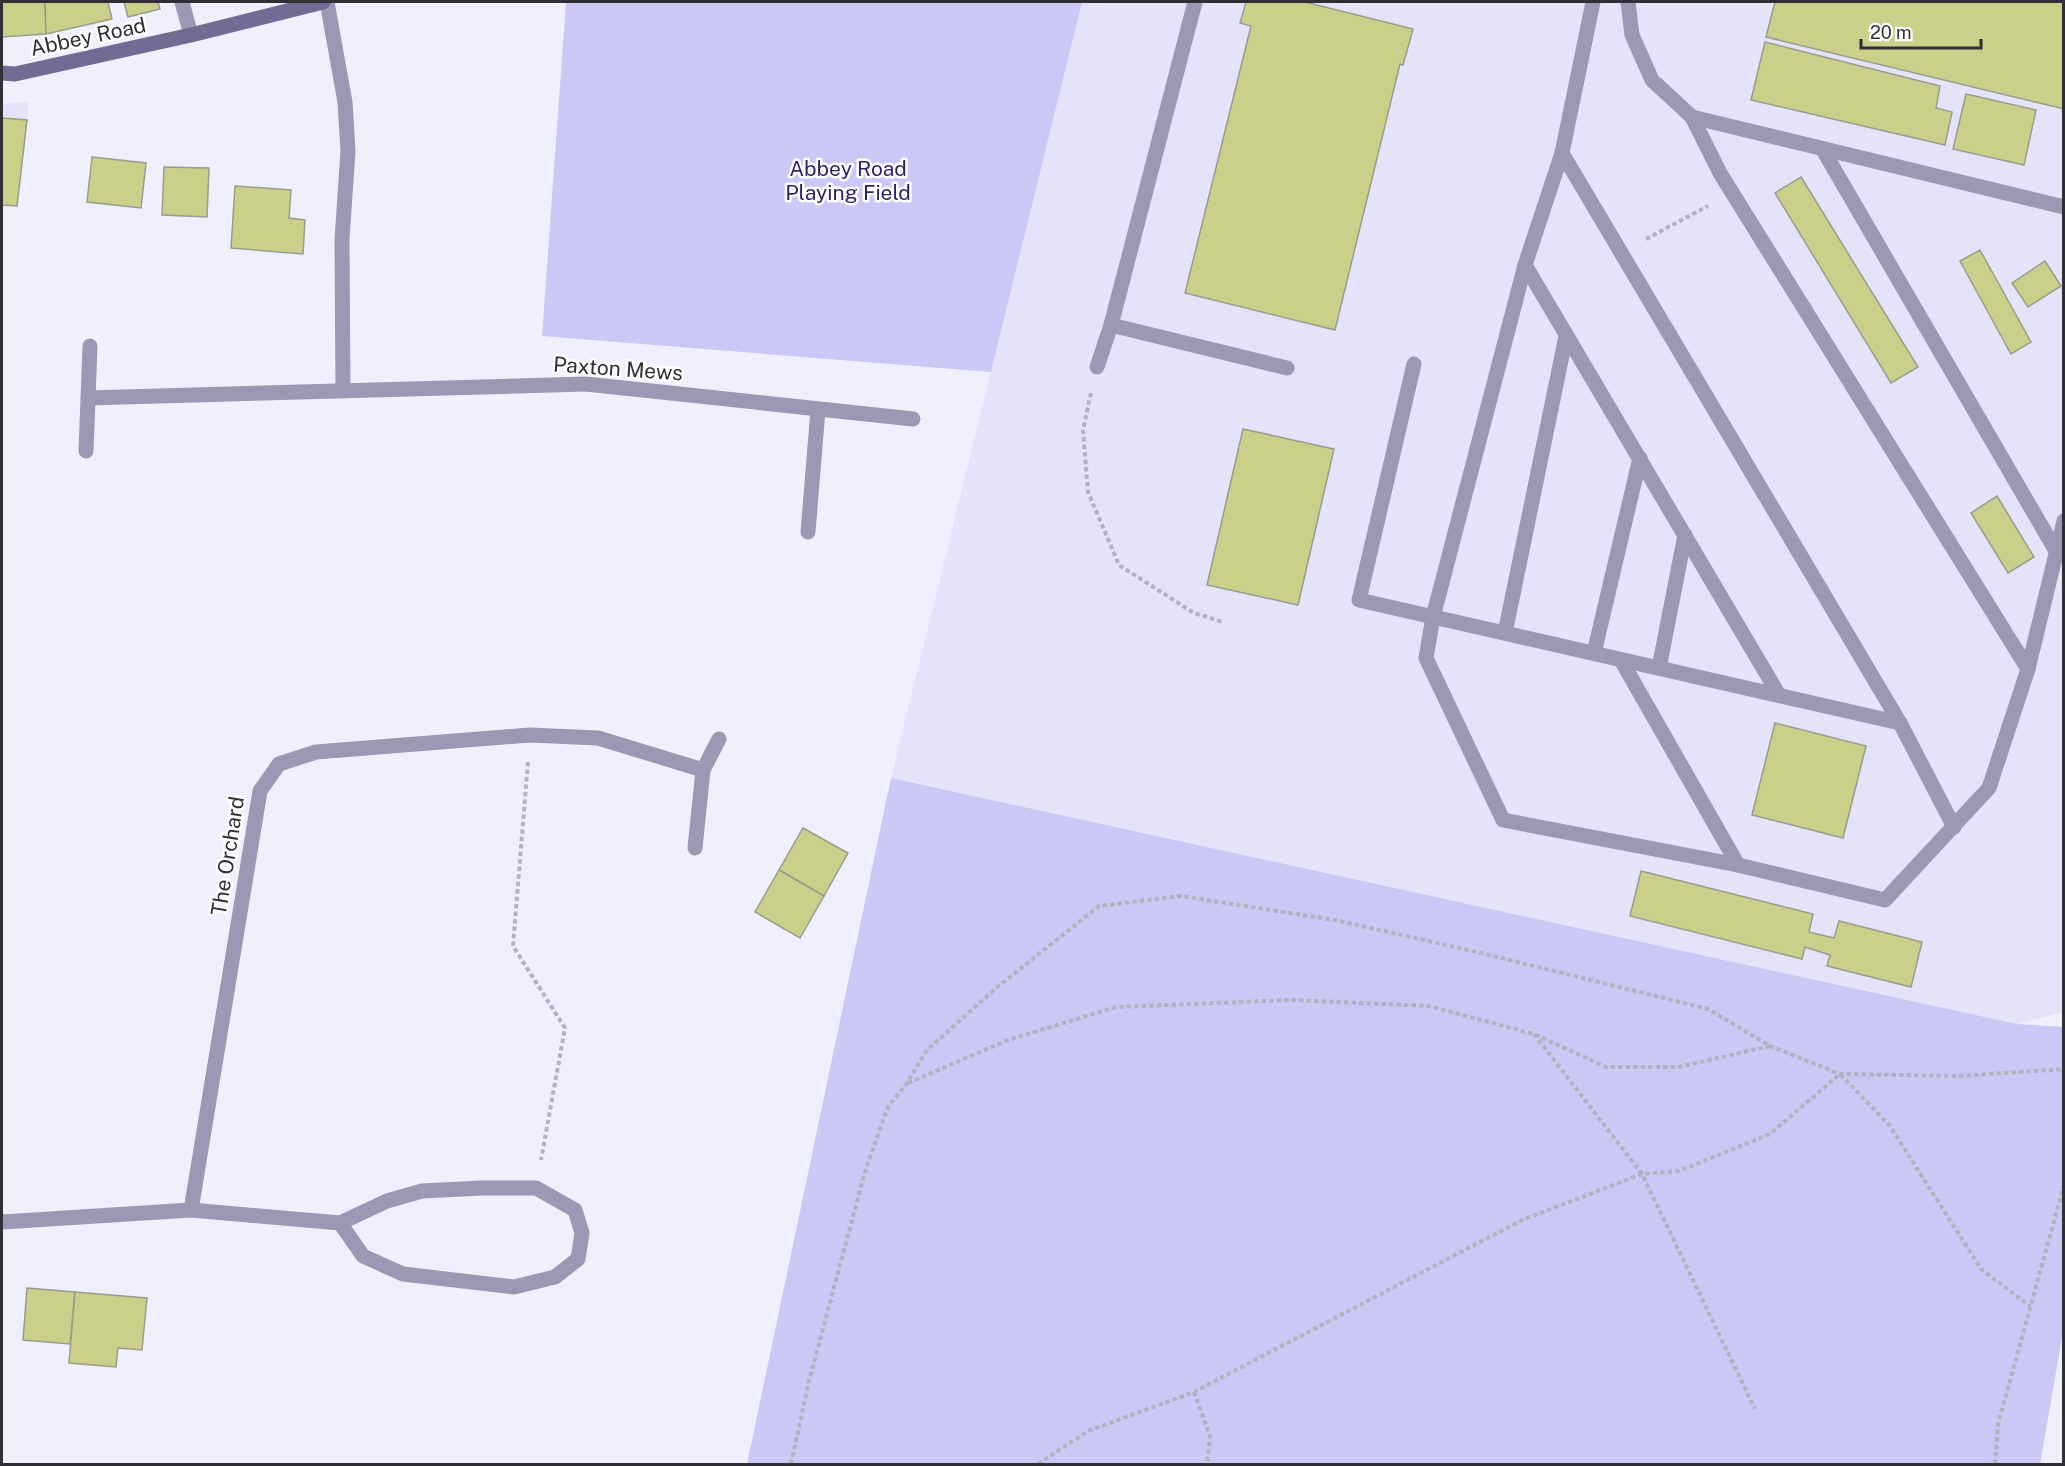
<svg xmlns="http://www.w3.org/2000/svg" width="2065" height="1466" font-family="'Public Sans',sans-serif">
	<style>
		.built { fill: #e4e3f9 }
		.green { fill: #cbc8f5 }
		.building { fill: #cacf8a; stroke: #9b9c8e; stroke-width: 1.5 }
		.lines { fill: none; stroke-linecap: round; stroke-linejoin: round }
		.path { stroke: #b3b3bf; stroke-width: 4; stroke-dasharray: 4.5 3; stroke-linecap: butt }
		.lane { stroke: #9a98b3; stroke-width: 15 }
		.street { stroke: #9a98b3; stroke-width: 15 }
		.secondary { stroke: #706c94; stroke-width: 15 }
		.labels { text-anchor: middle; stroke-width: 5; stroke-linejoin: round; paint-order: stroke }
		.street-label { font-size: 21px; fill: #2f2f35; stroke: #fefefe }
		.park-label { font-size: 21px; fill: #301e67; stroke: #fefefe }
	</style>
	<rect width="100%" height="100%" fill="#f0effe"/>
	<!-- built -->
	<g class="built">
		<path d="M 1082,2 L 2063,2 L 2063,1012 L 2017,1024 L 891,778 Z"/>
		<path d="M 29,101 L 17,206 L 2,205 L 2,104 Z"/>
	</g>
	<!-- green -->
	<g class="green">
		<path d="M 566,2 L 1082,2 L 991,372 L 542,336 Z"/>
		<path d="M 891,778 L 2017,1024 L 2063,1027 L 2063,1332 L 2040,1464 L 747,1464 Z"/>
	</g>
	<!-- building -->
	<g class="building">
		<path d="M 2,2 L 45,2 L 46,34 L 2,37 Z"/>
		<path d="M 45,2 L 108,2 L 112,19 L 46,34 Z"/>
		<path d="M 124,2 L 158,2 L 160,9 L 128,17 Z"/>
		<path d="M 1246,2 L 1305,2 L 1413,29 L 1403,65 L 1400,64 L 1335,330 L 1185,293 L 1251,26 L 1240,23 Z"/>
		<path d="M 1775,2 L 2064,2 L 2064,109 L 1766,37 Z"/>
		<path d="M 1765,42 L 1940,86 L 1936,108 L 1952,112 L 1945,145 L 1751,100 Z"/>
		<path d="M 1966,94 L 2036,110 L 2024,165 L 1953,149 Z"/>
		<path d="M 2,118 L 27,120 L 17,206 L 2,205 Z"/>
		<path d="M 92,157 L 146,163 L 141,208 L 87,202 Z"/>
		<path d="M 164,167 L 209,168 L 207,217 L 162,215 Z"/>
		<path d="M 1801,177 L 1918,367 L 1891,383 L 1775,193 Z"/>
		<path d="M 235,186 L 291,190 L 289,218 L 305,220 L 303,254 L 231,248 Z"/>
		<path d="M 1980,250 L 2031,342 L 2011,354 L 1960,261 Z"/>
		<path d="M 2045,261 L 2061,286 L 2028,307 L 2012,283 Z"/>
		<path d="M 1243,429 L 1334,449 L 1298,605 L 1207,585 Z"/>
		<path d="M 1997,496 L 2034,557 L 2008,573 L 1971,513 Z"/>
		<path d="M 1775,723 L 1866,746 L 1843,838 L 1752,815 Z"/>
		<path d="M 803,828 L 848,853 L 824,896 L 779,870 Z"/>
		<path d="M 779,870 L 824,896 L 800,938 L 755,912 Z"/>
		<path d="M 1641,871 L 1813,914 L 1809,932 L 1834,938 L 1839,921 L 1922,942 L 1911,987 L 1827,966 L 1830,955 L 1805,947 L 1802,959 L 1630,916 Z"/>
		<path d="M 27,1288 L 75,1292 L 70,1344 L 23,1340 Z"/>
		<path d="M 75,1292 L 147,1298 L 142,1350 L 118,1348 L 116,1367 L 69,1363 Z"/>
	</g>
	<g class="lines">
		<!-- path -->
		<g class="path">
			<path d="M 1646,239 L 1708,206"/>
			<path d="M 1091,393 L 1083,430 L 1088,492 L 1119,565 L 1194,613 L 1223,622"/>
			<path d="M 528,762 L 513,946 L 565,1028 L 541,1160"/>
			<path d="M 1534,1034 L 1642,1174 L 1755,1409"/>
			<path d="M 908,1083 L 1008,1040 L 1116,1007 L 1292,1000 L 1429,1006 L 1534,1034 L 1606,1067 L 1679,1067 L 1770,1046"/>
			<path d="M 1194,1392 L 1210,1436 L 1207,1464"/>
			<path d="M 791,1464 L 809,1381 L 866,1168 L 888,1107 L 907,1083 L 927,1050 L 995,989 L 1099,906 L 1181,896 L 1335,920 L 1481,953 L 1708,1009 L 1770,1046 L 1840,1074 L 1960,1076 L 2064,1069"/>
			<path d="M 1038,1464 L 1088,1431 L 1194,1392 L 1522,1220 L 1642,1174 L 1679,1171 L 1770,1134 L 1840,1074 L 1890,1126 L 1981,1269 L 2030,1306"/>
			<path d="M 1995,1464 L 1998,1424 L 2064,1185"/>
		</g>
		<!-- lane -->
		<g class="lane">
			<path d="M 182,2 L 191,35"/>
			<path d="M 1593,2 L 1562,153 L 1525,265 L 1433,617 L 1426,658 L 1503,820 L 1738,865 L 1885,900 L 1989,788 L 2028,669 L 2064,521"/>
			<path d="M 1628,2 L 1632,35 L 1652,80 L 1692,117 L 2064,207"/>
			<path d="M 1692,117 L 1720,173 L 2028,669"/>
			<path d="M 1823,150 L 2056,551"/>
			<path d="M 1562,153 L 1900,723 L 1954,827"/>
			<path d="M 1525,265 L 1779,695"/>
			<path d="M 1111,325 L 1287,368"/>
			<path d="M 1414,364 L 1359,600 L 1900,723"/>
			<path d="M 1097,367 L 1111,325 L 1195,2"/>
			<path d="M 1505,633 L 1566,336"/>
			<path d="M 1594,653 L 1640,458"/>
			<path d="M 1621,660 L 1738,865"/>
			<path d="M 1659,668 L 1685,535"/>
		</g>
		<!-- street -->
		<g class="street">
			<path d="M 327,2 L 345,102 L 348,151 L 342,239 L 343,391"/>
			<path d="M 88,398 L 586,384 L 913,419"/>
			<path d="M 86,451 L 90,346"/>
			<path d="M 808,532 L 818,410"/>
			<path d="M 695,848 L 703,770 L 719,739"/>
			<path d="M 191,1210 L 260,791 L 279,764 L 316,752 L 530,735 L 598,738 L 703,770"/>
			<path d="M 2,1222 L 191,1210 L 340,1223 L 387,1201 L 422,1191 L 482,1188 L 536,1188 L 575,1210 L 582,1233 L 578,1259 L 555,1277 L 514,1287 L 403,1274 L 363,1256 L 340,1223"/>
		</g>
		<!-- secondary -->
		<path class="secondary" d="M 2,73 L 15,74 L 191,35 L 323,2"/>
	</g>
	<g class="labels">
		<!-- street labels -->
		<g class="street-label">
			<text transform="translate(88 37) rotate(-12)" y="7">Abbey Road</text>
			<text transform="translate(618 369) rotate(4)" y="7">Paxton Mews</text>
			<text transform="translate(228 856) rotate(-81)" y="7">The Orchard</text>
		</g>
		<!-- park labels -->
		<g class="park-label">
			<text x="848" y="176">Abbey Road<tspan x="848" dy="24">Playing Field</tspan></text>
		</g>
	</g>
	<!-- border -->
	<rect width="2065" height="1466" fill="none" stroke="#2f2f35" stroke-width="6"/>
	<!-- scale -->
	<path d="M1861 39v9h120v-9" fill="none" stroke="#2f2f35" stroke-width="3"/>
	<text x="1870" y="39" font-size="18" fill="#2f2f35" stroke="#fefefe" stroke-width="4.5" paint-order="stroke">20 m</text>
</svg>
